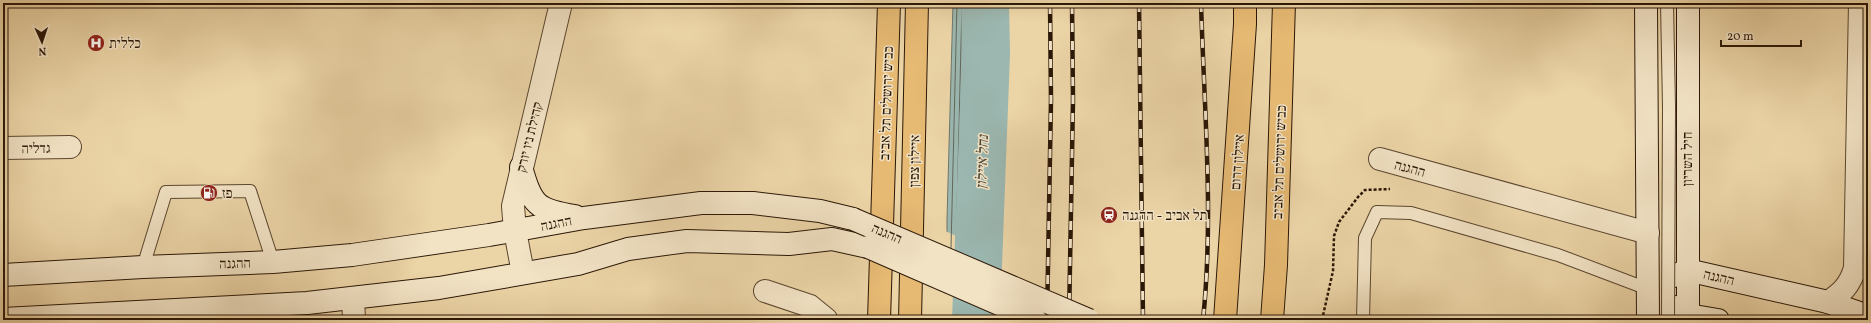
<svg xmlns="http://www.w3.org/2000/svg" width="1871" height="323" font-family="Vollkorn,'Frank Ruhl Libre',serif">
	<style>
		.water { fill: #9bb7b0; stroke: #6e776c }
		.pier { fill: #ebd4a6 }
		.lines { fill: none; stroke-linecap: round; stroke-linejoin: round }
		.shore { stroke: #63675c; stroke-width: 1 }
		.river { stroke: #9bb7b0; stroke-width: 48 }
		.lane-casing { stroke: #5b462f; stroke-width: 14 }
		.street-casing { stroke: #5b462f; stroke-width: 24 }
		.secondary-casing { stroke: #2b1707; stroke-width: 24 }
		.highway-casing { stroke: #2b1707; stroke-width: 24 }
		.path { stroke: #2b1707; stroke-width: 2.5; stroke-dasharray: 3 2; stroke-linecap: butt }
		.lane { stroke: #f2e3c5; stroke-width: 12 }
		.street { stroke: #f2e3c5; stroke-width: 22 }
		.secondary { stroke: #f2e3c5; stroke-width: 22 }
		.highway { stroke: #e6ba73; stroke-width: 22 }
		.rail-casing { stroke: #2b1707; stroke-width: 4.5 }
		.rail { stroke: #f2e3c5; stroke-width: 3; stroke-dasharray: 9; stroke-linecap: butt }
		.lane-bridge-casing { stroke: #5b462f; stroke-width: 14; stroke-linecap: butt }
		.secondary-bridge-casing { stroke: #2b1707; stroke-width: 24; stroke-linecap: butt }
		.lane-bridge { stroke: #f2e3c5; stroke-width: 12 }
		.secondary-bridge { stroke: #f2e3c5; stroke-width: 22 }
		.labels { text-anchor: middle; stroke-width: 3; stroke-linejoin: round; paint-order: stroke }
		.poi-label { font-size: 14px; fill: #2b1707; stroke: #f2e3c5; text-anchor: start }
		.street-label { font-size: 14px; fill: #2b1707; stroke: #f2e3c5 }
		.water-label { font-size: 15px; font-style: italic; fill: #4d473a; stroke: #f2e3c5 }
	</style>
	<rect width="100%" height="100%" fill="#ebd4a6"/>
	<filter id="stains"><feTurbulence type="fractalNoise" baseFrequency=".005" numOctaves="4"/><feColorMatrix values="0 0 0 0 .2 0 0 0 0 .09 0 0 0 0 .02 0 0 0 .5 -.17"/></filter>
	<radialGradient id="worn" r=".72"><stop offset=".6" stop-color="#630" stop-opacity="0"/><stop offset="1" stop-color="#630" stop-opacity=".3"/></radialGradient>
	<!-- water -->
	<path class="water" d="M 953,3 L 981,3 L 985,283 L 947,320 L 947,219 Z"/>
	<!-- pier -->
	<path class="pier" d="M 945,231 L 986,249 L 990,320 L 945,320 Z"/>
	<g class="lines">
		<!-- shore -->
		<g class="shore">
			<path d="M 972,3 L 976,258"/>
			<path d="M 977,3 L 981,261"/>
			<path d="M 951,248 L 957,3"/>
			<path d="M 956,250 L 962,3"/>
			<path d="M 962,252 L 964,147 L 966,145 L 968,147 L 969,256"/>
		</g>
		<!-- river -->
		<path class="river" d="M 976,320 L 986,53 L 985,3"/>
		<defs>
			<g id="lane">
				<path d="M 1667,3 L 1669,107"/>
				<path d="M 143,267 L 166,192 L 250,191 L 273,262"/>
				<path d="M 1363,320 L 1365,238 L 1377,212 L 1411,213 L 1558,255 L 1648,289"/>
			</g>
			<g id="street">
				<path d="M 3,148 L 70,147"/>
				<path d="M 1380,159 L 1648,233"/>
				<path d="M 523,273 L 515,231 L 513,206 L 561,3"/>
				<path d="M 765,291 L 810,306 L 826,319"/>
				<path d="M 353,298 L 354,320"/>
				<path d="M 1828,302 C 1842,293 1850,285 1855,268 L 1860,3"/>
			</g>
			<g id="secondary">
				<path d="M 1646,3 L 1648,320"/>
				<path d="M 521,167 C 532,205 536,210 575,216"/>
				<path d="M 3,275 L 143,267 L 273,262 L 352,255 L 489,235 L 584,218 L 701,203 L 753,203 L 820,211 L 853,219"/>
				<path d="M 1674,276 L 1687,270 L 1828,302 L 1868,316"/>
				<path d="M 1676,307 L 1688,315 L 1718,320"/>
				<path d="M 3,319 L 307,303 L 439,288 L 578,264 L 628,249 L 687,241 L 789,244 L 832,239 L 868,247"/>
				<path d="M 1688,320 L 1688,3"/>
			</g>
			<g id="highway">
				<path d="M 879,320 L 889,3"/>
				<path d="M 910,320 L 917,3"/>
				<path d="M 1225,320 L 1245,24 L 1245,3"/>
				<path d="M 1272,320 L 1276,265 L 1284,3"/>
			</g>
		</defs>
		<!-- lane casing -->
		<use href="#lane" class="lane-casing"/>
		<!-- street casing -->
		<use href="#street" class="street-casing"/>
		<!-- secondary casing -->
		<use href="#secondary" class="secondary-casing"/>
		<!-- highway casing -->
		<use href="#highway" class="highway-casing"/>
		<!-- path -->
		<path class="path" d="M 1322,320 L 1333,271 L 1334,236 L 1339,222 L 1358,197 L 1365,190 L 1390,189"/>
		<!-- lane -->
		<use href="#lane" class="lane"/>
		<!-- street -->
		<use href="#street" class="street"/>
		<!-- secondary -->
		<use href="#secondary" class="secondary"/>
		<!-- highway -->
		<use href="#highway" class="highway"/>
		<defs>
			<g id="rail">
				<path d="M 1139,3 L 1143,320"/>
				<path d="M 1201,3 C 1204,108 1214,215 1203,320"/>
				<path d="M 1047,320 L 1051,100 L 1050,3"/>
				<path d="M 1069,320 L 1073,100 L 1072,3"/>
			</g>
		</defs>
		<!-- rail casing -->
		<use href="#rail" class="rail-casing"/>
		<!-- rail -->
		<use href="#rail" class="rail"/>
		<defs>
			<path id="lane-bridge" d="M 1668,320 L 1669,107"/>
			<g id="secondary-bridge">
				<path d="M 853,219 L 1089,320"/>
				<path d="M 868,247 L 1036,320"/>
			</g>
		</defs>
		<!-- lane-bridge casing -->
		<use href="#lane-bridge" class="lane-bridge-casing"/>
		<!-- secondary-bridge casing -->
		<use href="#secondary-bridge" class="secondary-bridge-casing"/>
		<!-- lane-bridge -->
		<use href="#lane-bridge" class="lane-bridge"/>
		<!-- secondary-bridge -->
		<use href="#secondary-bridge" class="secondary-bridge"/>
	</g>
	<!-- icons -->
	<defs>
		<symbol id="hospital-disc" viewBox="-11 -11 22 22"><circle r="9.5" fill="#8f2418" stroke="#f2e3c5"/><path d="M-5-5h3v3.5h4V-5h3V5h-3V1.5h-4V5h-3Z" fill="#fff"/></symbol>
		<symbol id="fuel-disc" viewBox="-11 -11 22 22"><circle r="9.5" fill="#8f2418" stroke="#f2e3c5"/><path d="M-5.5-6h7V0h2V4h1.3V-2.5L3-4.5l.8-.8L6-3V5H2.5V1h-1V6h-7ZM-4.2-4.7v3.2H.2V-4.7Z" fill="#fff"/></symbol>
		<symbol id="station-disc" viewBox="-11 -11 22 22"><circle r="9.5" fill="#8f2418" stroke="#f2e3c5"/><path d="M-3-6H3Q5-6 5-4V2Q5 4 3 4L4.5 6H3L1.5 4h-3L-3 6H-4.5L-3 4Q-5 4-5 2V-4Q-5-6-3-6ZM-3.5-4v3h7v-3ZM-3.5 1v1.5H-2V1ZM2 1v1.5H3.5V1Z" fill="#fff"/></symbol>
	</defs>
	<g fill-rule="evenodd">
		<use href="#hospital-disc" x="86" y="33" width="20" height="20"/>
		<use href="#fuel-disc" x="199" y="183" width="20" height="20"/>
		<use href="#station-disc" x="1099" y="205" width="20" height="20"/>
	</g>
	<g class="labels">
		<!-- poi labels -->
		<g class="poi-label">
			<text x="109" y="48">כללית</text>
			<text x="222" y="198">פז</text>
			<text x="1122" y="220">תל אביב - ההגנה</text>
		</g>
		<!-- street labels -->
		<g class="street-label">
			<text transform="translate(886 103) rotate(-88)" y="5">כביש ירושלים תל אביב</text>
			<text transform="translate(529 137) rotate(-76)" y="5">קהילת ניו יורק</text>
			<text transform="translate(36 148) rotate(-1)" y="5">גדליה</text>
			<text transform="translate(1687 159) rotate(-90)" y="5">חיל השריון</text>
			<text transform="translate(914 161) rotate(-89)" y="5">איילון צפון</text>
			<text transform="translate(1237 162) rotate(-86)" y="5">איילון דרום</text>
			<text transform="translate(1279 162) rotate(-88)" y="5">כביש ירושלים תל אביב</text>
			<text transform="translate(1410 168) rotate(15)" y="5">ההגנה</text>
			<text transform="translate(556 223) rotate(-11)" y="5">ההגנה</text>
			<text transform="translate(887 233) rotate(23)" y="5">ההגנה</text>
			<text transform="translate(235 263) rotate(-2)" y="5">ההגנה</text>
			<text transform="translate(1719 277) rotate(13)" y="5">ההגנה</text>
		</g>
		<!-- water labels -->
		<g class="water-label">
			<text transform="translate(982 162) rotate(-88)" y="5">נחל איילון</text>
		</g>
	</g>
	<!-- margin -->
	<rect width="1871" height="323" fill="none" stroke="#ebd4a6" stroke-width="16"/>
	<rect x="4" y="4" width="1863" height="315" fill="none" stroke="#2b1707" stroke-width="2"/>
	<rect x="8" y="8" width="1855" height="307" fill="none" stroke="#2b1707"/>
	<!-- north arrow -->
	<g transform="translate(42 42) rotate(177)" stroke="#f2e3c5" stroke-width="3" paint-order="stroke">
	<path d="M0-3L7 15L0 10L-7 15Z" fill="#2b1707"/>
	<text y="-6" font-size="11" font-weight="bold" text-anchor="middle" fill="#2b1707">N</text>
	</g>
	<!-- scale -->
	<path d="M1721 40v6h80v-6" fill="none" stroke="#2b1707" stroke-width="2"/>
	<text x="1727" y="40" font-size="12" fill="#2b1707" stroke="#f2e3c5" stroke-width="3" paint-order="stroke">20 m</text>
	<rect width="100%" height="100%" filter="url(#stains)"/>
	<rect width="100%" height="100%" fill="url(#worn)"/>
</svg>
